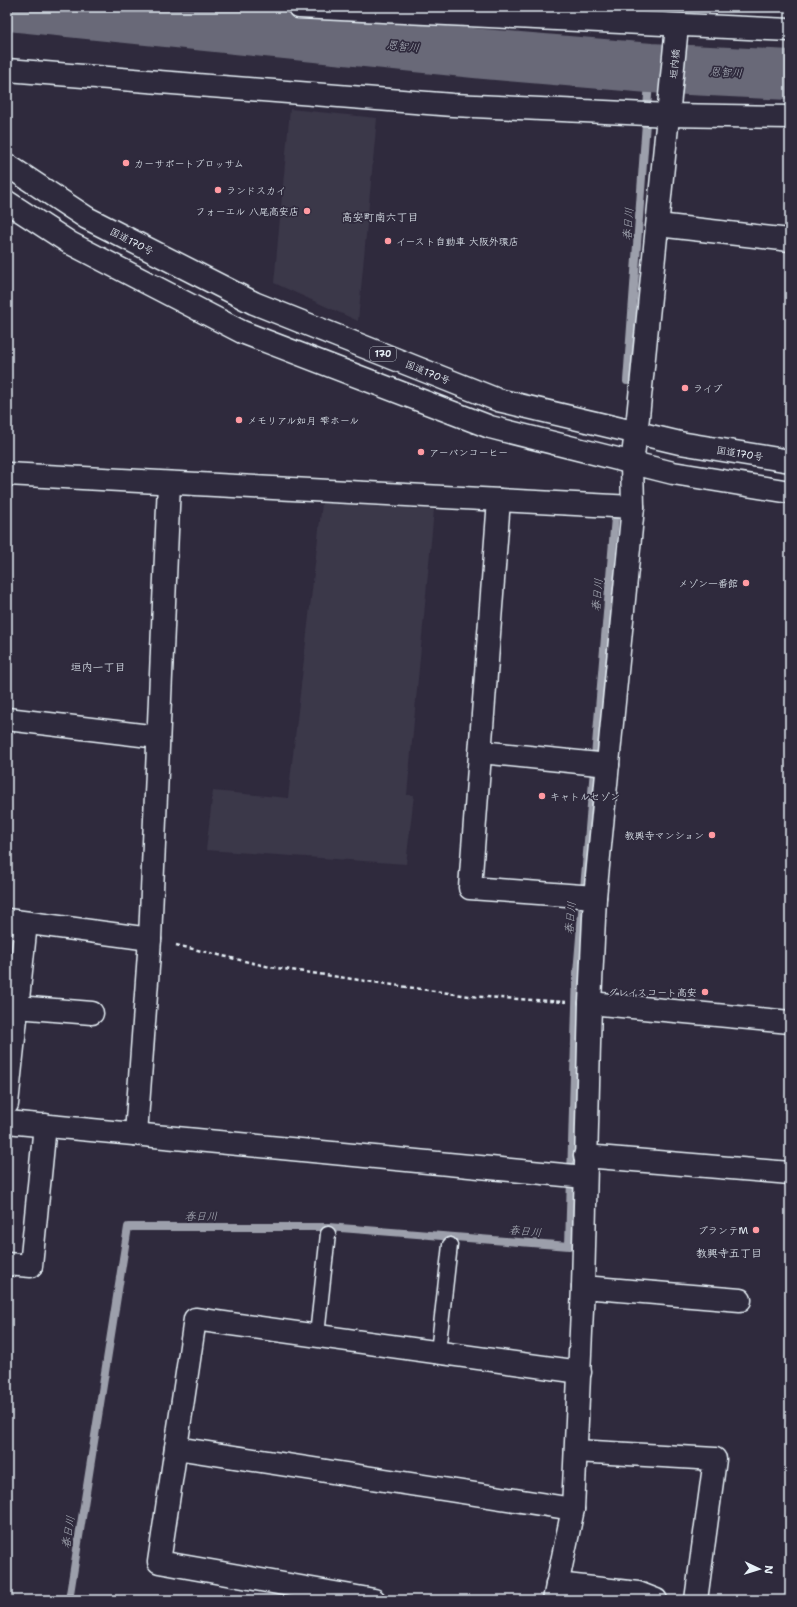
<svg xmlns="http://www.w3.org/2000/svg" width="797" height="1607" font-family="'Shantell Sans','Klee One',sans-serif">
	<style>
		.built { fill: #3b3749 }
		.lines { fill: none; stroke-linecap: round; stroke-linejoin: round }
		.stream { stroke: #9c9fab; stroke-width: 8 }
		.river { stroke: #696978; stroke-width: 50 }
		.lane-casing { stroke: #e8f1f8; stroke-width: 17 }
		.street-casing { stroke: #e8f1f8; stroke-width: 25 }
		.highway-casing { stroke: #e8f1f8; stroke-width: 25 }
		.path { stroke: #e8f1f8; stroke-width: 2.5; stroke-dasharray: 4 3; stroke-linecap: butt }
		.lane { stroke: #2f2a3d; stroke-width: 14 }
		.street { stroke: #2f2a3d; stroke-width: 22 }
		.highway { stroke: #2f2a3d; stroke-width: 22 }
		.poi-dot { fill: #ff9aa2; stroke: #2f2a3d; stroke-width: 1.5 }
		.labels { text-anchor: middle; stroke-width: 3.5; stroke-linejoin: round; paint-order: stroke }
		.shield { fill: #2f2a3d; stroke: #b0b5c0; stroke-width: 1 }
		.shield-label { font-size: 9px; font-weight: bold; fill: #e8f1f8 }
		.street-label { font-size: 10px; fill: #e8f1f8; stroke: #2f2a3d }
		.poi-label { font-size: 10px; fill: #e8f1f8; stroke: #2f2a3d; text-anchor: start }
		.water-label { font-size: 11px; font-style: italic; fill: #afb4be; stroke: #2f2a3d }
		.neighbourhood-label { font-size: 11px; fill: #e8f1f8; stroke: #2f2a3d }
	</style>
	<rect width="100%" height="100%" fill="#2f2a3d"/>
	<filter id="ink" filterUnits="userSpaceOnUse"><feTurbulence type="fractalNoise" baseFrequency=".025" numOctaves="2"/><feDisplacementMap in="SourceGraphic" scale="8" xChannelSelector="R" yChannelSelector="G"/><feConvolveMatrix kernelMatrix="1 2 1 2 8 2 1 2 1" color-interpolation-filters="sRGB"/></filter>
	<g filter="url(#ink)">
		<!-- built -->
		<g class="built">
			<path d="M 290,109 L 377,118 L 358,321 L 274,283 Z"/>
			<path d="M 322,503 L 434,510 L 407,795 L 414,795 L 406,864 L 206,850 L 213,791 L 288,798 Z"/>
		</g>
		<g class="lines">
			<!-- stream -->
			<g class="stream">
				<path d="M 627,381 L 650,68"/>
				<path d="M 69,1600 L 128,1227 L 328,1227 L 569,1246 L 577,973 L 615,517"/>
			</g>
			<!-- river -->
			<path class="river" d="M 17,7 L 483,54 L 650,68 L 790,75"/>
			<defs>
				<g id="lane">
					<path d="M 317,1335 L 328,1234"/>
					<path d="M 438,1352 L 450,1245"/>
				</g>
				<g id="street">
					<path d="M 299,7 L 790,30"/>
					<path d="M 7,70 L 453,105 L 669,115 L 790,117"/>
					<path d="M 658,225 L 790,240"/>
					<path d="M 7,474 L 633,507"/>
					<path d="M 499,500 L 470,888 L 595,897"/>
					<path d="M 7,719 L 158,737"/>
					<path d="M 481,752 L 608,765"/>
					<path d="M 7,920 L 150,939"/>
					<path d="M 590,1003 L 790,1022"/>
					<path d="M 17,1007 L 92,1013"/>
					<path d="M 7,1104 L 26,923"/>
					<path d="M 7,1122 L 585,1177"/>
					<path d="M 136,1134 L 150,939 L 169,483"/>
					<path d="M 585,1156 L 790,1173"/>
					<path d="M 7,1264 L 31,1266 L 45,1125"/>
					<path d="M 583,1287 L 740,1300"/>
					<path d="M 176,1448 L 573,1509"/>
					<path d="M 576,1451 L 715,1459 L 696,1600"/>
					<path d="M 557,1584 L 638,1593 L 656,1600"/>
					<path d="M 374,1600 L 159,1562 L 195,1319 L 580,1372"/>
					<path d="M 554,1600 L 573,1509 L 583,1287 L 590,1003 L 595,897 L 633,507 L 632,463 L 638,417 L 677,26"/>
				</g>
				<g id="highway">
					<path d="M 7,165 L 87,218 L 254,303 L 498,400 L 680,443 L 790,461"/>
					<path d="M 7,202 L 70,243 L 242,332 L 490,427 L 673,473 L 790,492"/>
				</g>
			</defs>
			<!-- lane casing -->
			<use href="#lane" class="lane-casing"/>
			<!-- street casing -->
			<use href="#street" class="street-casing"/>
			<!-- highway casing -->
			<use href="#highway" class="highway-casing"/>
			<!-- path -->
			<path class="path" d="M 176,945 L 270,967 L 469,996 L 566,1002"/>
			<!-- lane -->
			<use href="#lane" class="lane"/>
			<!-- street -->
			<use href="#street" class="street"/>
			<!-- highway -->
			<use href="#highway" class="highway"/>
		</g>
	</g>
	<!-- markers -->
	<g class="poi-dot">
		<circle cx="126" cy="163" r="4"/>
		<circle cx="218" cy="190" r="4"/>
		<circle cx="307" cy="211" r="4"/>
		<circle cx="388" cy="241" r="4"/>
		<circle cx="685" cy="388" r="4"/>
		<circle cx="239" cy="420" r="4"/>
		<circle cx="421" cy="452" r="4"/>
		<circle cx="746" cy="583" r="4"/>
		<circle cx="542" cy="796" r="4"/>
		<circle cx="712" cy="835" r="4"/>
		<circle cx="705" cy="992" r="4"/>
		<circle cx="756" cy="1230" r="4"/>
	</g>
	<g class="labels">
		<!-- shield labels -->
		<rect class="shield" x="370" y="347" width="26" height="14" rx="3"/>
		<g class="shield-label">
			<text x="383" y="357">170</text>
		</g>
		<!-- street labels -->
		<g class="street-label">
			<text transform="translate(674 64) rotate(-85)" y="4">垣内橋</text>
			<text transform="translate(132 241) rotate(27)" y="4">国道170号</text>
			<text transform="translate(428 372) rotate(22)" y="4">国道170号</text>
			<text transform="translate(740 453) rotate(9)" y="4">国道170号</text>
		</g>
		<!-- poi labels -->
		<g class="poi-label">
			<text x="134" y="167">カーサポートブロッサム</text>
			<text x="226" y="194">ランドスカイ</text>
			<text x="299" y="215" text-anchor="end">フォーエル 八尾高安店</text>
			<text x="396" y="245">イースト自動車 大阪外環店</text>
			<text x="693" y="392">ライブ</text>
			<text x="247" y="424">メモリアル如月 雫ホール</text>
			<text x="429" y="456">アーバンコーヒー</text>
			<text x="738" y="587" text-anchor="end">メゾン一番館</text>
			<text x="550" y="800">キャトルセゾン</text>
			<text x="704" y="839" text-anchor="end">教興寺マンション</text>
			<text x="697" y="996" text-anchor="end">グレイスコート高安</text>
			<text x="748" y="1234" text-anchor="end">プランテM</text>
		</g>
		<!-- water labels -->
		<g class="water-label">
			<text transform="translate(403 46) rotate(6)" y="4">恩智川</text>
			<text transform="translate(726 72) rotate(3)" y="4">恩智川</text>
			<text transform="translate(628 224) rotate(-86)" y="4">春日川</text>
			<text transform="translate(597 595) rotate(-85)" y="4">春日川</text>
			<text transform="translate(570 918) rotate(-85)" y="4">春日川</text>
			<text x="201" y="1220">春日川</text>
			<text transform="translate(525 1231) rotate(5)" y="4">春日川</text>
			<text transform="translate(68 1532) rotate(-81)" y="4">春日川</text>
		</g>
		<!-- neighbourhood labels -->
		<g class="neighbourhood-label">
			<text x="380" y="221">高安町南六丁目</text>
			<text x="98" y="671">垣内一丁目</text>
			<text x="729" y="1257">教興寺五丁目</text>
		</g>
	</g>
	<!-- margin -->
	<rect width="797" height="1607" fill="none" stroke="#2f2a3d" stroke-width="24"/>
	<rect x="12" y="12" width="773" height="1583" fill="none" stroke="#e8f1f8" stroke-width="1.5" filter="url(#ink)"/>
	<!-- north arrow -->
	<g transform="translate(759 1569) rotate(94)" stroke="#2f2a3d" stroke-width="3" paint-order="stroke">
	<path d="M0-3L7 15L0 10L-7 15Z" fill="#e8f1f8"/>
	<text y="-6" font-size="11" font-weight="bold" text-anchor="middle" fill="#e8f1f8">N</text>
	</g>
</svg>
